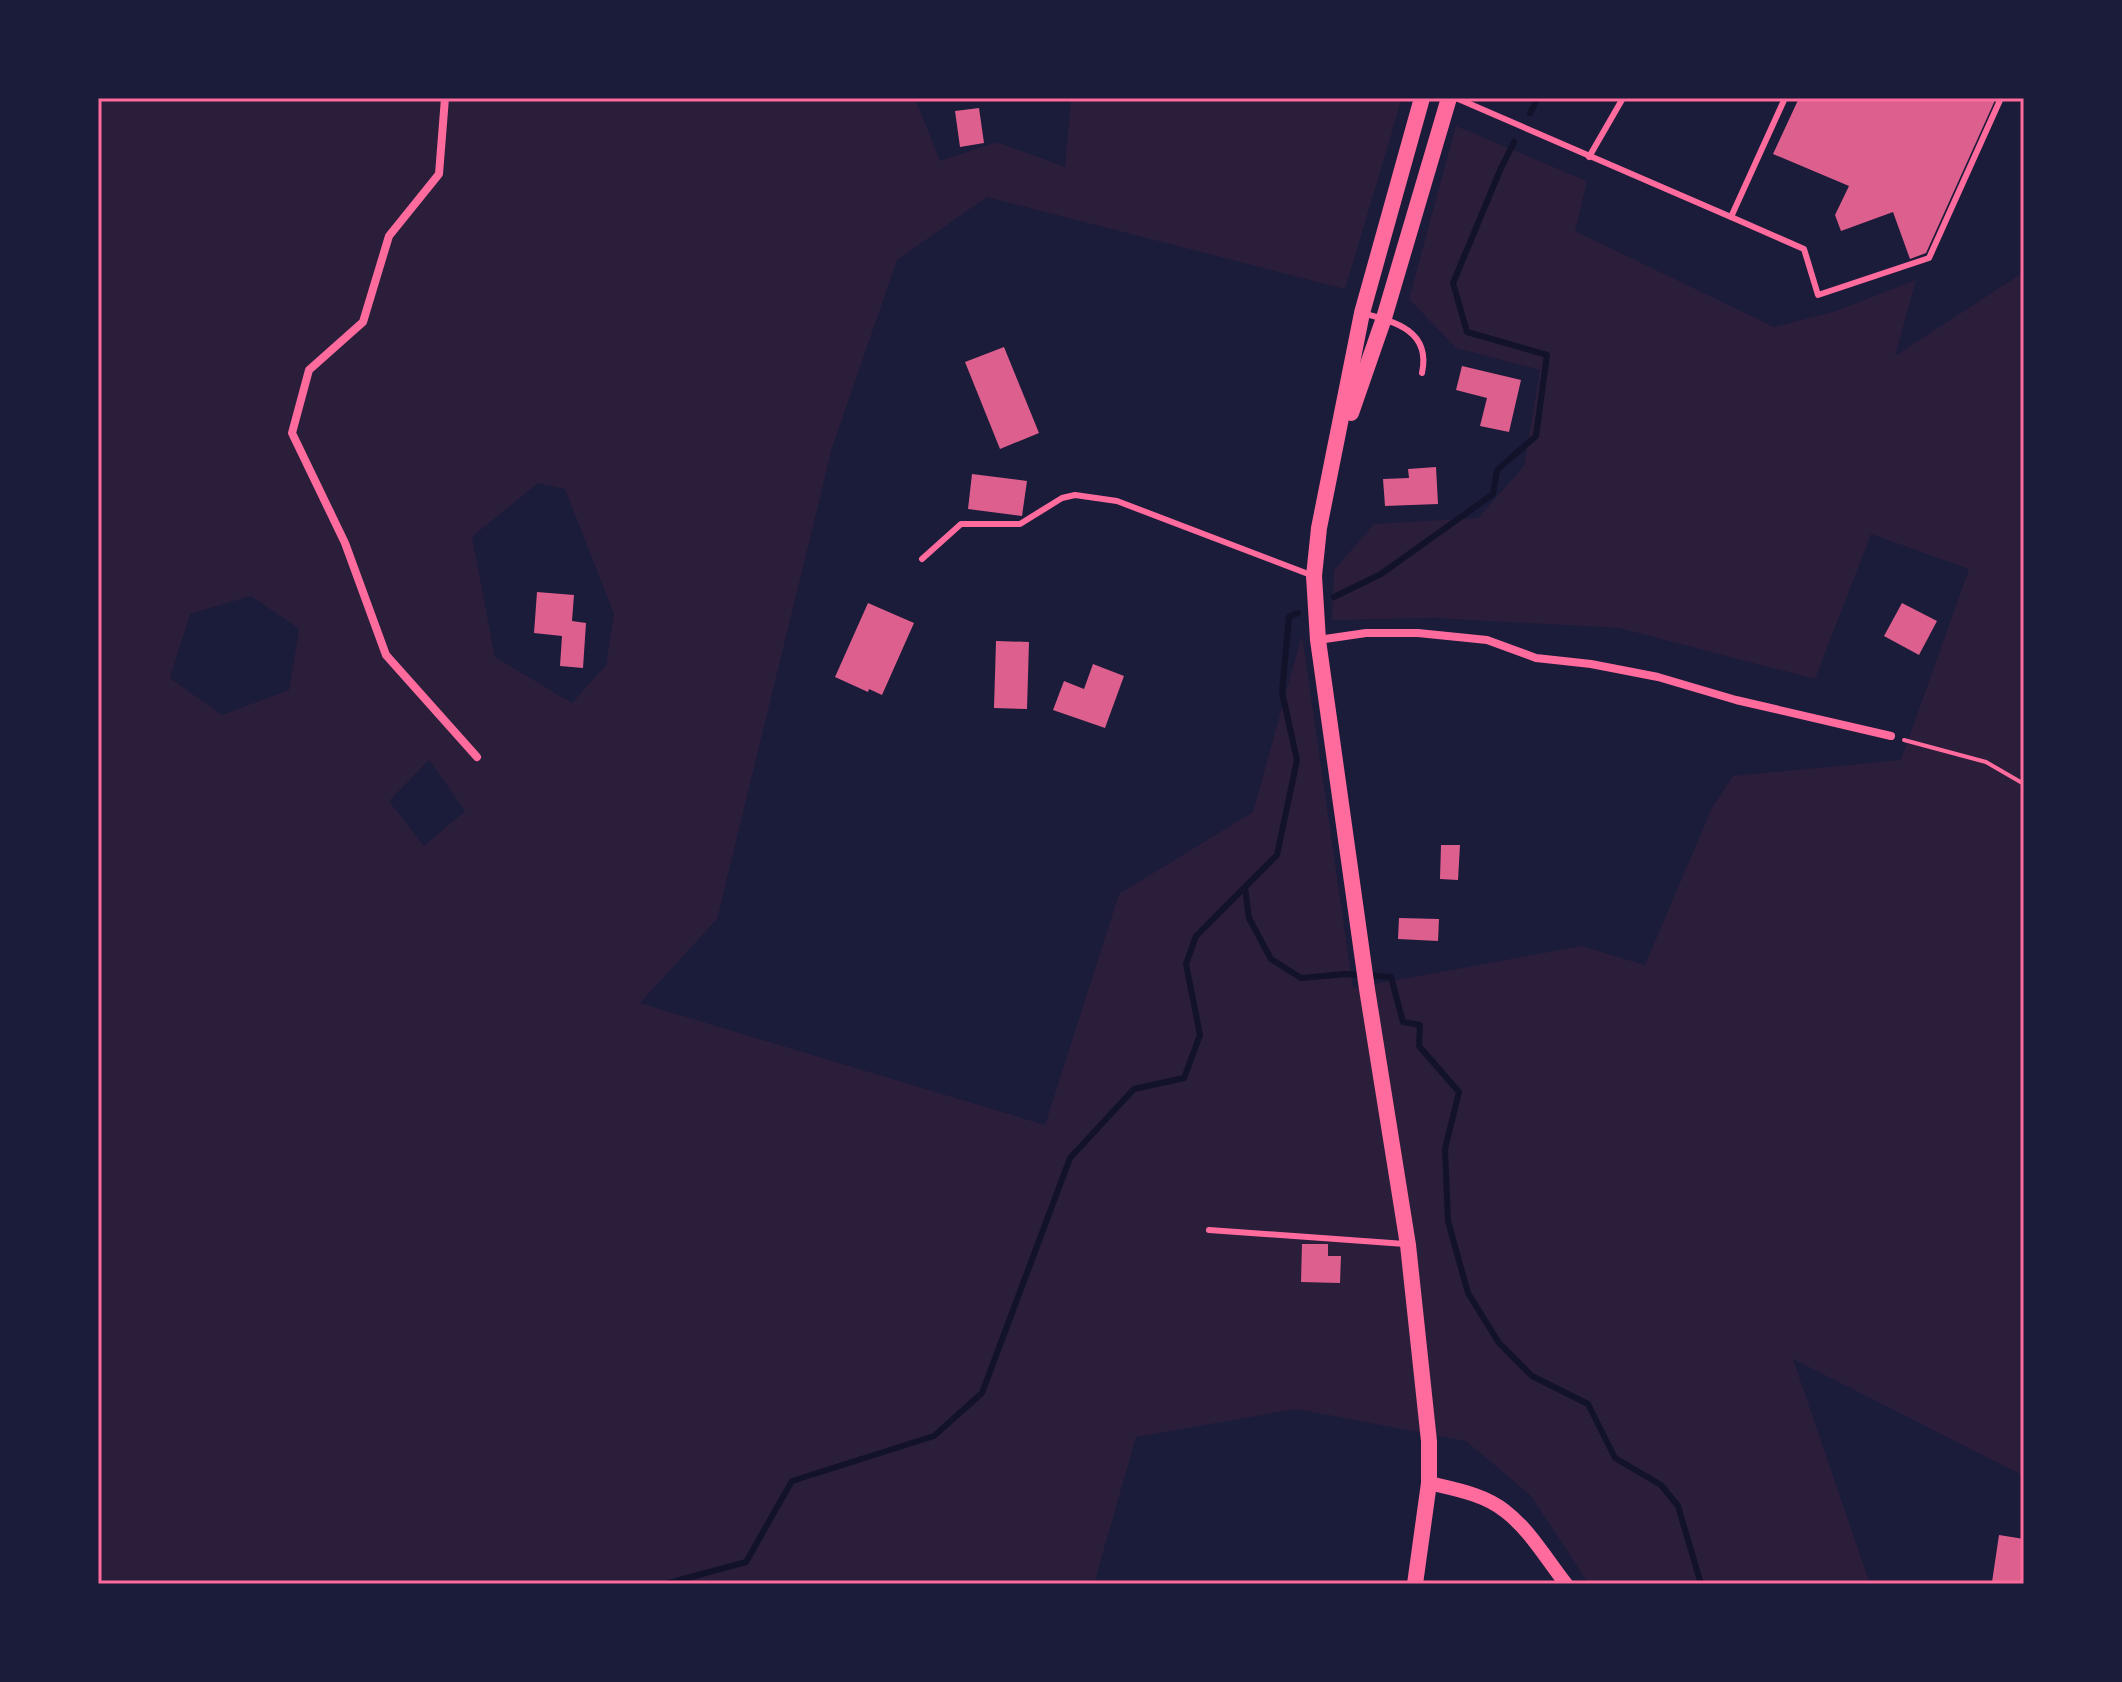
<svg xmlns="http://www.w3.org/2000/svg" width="2122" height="1682" font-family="Manrope,sans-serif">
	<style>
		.green { fill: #2a1e3b; fill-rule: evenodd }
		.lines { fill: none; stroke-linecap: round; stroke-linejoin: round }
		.stream { stroke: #12122b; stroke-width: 6 }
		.building { fill: #dd5f8e }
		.path { stroke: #ff6b9d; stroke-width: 4 }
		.service { stroke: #ff6b9d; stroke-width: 6 }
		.minor { stroke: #ff6b9d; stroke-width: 8 }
		.tertiary { stroke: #ff6b9d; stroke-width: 14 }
		.secondary { stroke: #ff6b9d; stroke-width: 16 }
		.neatline { fill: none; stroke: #ff6b9d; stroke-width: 3 }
	</style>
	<rect width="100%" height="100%" fill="#1b1b3a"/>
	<!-- green -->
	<path class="green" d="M 98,98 L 915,98 L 940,161 L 997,142 L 1065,167 L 1071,98 L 1402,98 L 1345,289 L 987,197 L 897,260 L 832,448 L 717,919 L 640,1003 L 1045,1125 L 1119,894 L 1253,812 L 1302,635 L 1353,988 L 1581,946 L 1645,965 L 1712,808 L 1733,776 L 1901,760 L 1969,569 L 1871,534 L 1815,679 L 1619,628 L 1435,618 L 1332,620 L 1334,570 L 1374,524 L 1478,518 L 1524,466 L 1540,370 L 1456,348 L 1409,299 L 1456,126 L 1587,181 L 1575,231 L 1774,327 L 1836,311 L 1916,280 L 1895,356 L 2024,272 L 2024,1476 L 1793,1359 L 1870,1584 L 1589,1584 L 1531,1496 L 1466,1441 L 1296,1409 L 1136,1437 L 1094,1584 L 98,1584 ZM 538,483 L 565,489 L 614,614 L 606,665 L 572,703 L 495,657 L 472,537 ZM 251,596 L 299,629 L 289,690 L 222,715 L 170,678 L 190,614 ZM 429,760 L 465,811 L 424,846 L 389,801 Z"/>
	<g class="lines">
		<!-- stream -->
		<g class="stream">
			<path d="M 1530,113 L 1538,98"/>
			<path d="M 1334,597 L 1381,574 L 1493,494 L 1497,470 L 1536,436 L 1547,355 L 1467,332 L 1453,283 L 1501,168 L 1514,142"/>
			<path d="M 1245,888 L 1249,918 L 1271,959 L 1301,978 L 1346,974 L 1391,977 L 1403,1022 L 1420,1025 L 1419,1046 L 1459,1092 L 1445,1149 L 1448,1221 L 1468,1293 L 1499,1343 L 1532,1376 L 1588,1404 L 1615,1458 L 1661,1485 L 1678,1506 L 1701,1584"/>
			<path d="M 665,1584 L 746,1562 L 792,1481 L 934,1436 L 982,1393 L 1070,1158 L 1134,1089 L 1184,1078 L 1200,1035 L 1186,964 L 1196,936 L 1277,855 L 1297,760 L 1282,692 L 1289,617 L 1298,613"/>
		</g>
	</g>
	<!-- building -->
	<g class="building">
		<path d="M 1799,98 L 1996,98 L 1926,253 L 1910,259 L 1893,212 L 1841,231 L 1835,215 L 1849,186 L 1773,154 Z"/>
		<path d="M 979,108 L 984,143 L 960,147 L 955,111 Z"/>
		<path d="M 1004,347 L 1039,433 L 1000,449 L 965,362 Z"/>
		<path d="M 1462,366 L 1521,380 L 1509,432 L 1480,426 L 1487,398 L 1456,390 Z"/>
		<path d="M 1436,467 L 1438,504 L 1385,506 L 1383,479 L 1409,478 L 1408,469 Z"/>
		<path d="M 972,474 L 1027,481 L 1022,516 L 968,509 Z"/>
		<path d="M 537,592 L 574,595 L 572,621 L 586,623 L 583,668 L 560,666 L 562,636 L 534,633 Z"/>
		<path d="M 868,603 L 914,623 L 882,695 L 869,689 L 868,692 L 835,677 Z"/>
		<path d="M 1902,603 L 1937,621 L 1919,655 L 1884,636 Z"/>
		<path d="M 996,641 L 1029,642 L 1027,709 L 994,708 Z"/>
		<path d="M 1093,664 L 1124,676 L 1105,728 L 1053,710 L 1064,681 L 1084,689 Z"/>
		<path d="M 1441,845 L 1460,845 L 1458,880 L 1440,879 Z"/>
		<path d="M 1399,918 L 1439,919 L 1438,941 L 1398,939 Z"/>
		<path d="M 1302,1244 L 1328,1244 L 1328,1256 L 1341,1256 L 1340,1283 L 1301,1282 Z"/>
		<path d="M 1999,1535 L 2024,1539 L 2024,1584 L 1992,1582 Z"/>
	</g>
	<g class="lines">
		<!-- path -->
		<path class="path" d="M 1904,740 L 1986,762 L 2024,784"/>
		<!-- service -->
		<g class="service">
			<path d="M 1456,98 L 1731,217 L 1785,98"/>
			<path d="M 1589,157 L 1623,98"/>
			<path d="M 1731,217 L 1804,249 L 1818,295 L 1929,258 L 2001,98"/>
			<path d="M 1362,313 C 1396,322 1431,331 1422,373"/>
			<path d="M 922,559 L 961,524 L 1020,524 L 1062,498 L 1075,495 L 1117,501 L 1311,575"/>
			<path d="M 1209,1230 L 1405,1244"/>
		</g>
		<!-- minor -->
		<g class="minor">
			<path d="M 445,98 L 439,174 L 389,236 L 363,322 L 309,370 L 292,433 L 345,543 L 386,655 L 477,757"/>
			<path d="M 1318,640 L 1366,633 L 1418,633 L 1487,640 L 1536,658 L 1591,664 L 1658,677 L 1736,700 L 1891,736"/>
		</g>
		<!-- tertiary -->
		<path class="tertiary" d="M 1429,1483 C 1454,1489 1484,1494 1505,1511 C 1530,1530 1547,1560 1566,1584"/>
		<!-- secondary -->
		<g class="secondary">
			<path d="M 1351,413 L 1384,318 L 1449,98"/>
			<path d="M 1415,1584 L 1429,1483 L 1429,1441 L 1408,1245 L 1367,989 L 1318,640 L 1314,576 L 1319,528 L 1362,313 L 1422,98"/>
		</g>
	</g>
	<!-- border -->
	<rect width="2122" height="1682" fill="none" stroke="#1b1b3a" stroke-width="200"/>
	<rect x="100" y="100" width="1922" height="1482" class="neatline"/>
</svg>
